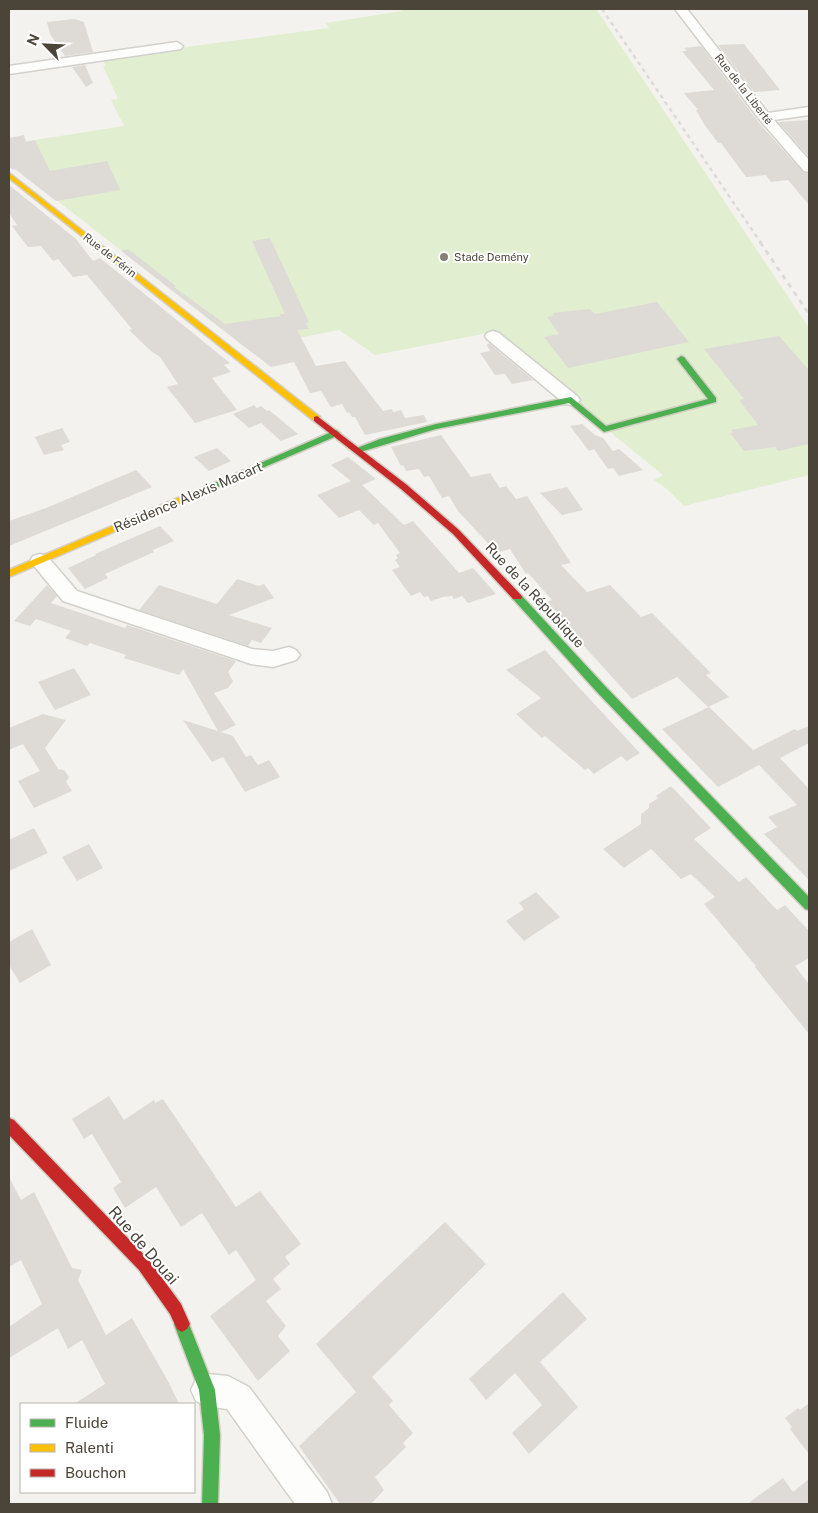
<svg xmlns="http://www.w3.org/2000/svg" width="818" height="1513" font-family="'Public Sans',sans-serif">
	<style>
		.green { fill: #e1eecf }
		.building { fill: #dedbd6 }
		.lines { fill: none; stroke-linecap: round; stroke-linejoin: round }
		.street-casing { stroke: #d2d0cb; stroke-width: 3 }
		.fast-casing { stroke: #d3cfc5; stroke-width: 3 }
		.slow-casing { stroke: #d3cfc5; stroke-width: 3 }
		.jam-casing { stroke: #d3cfc5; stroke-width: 3 }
		.street { fill: #fdfdfc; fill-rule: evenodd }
		.fast { fill: #4caf50; fill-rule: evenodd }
		.slow { fill: #ffc107; fill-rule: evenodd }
		.jam { fill: #c62828; fill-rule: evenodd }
		.rail-far1 { stroke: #dbdbda; stroke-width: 2.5; stroke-dasharray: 4 4; stroke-linecap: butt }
		.rail { stroke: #dbdbda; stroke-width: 3; stroke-dasharray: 5 5; stroke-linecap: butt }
		.poi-dot { fill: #868178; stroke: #fff; stroke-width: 2 }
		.labels { text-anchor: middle; stroke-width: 4; stroke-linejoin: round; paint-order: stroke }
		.far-street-label { font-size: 11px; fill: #4b4439; stroke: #fff }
		.far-poi-label { font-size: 11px; fill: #4b4439; stroke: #fff; text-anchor: start }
		.street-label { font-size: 14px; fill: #4b4439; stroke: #fff }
		.near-street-label { font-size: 16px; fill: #4b4439; stroke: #fff }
	</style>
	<rect width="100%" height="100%" fill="#f4f2ee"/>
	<!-- green -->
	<path class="green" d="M 401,9 L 596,9 L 809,328 L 809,475 L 684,506 L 667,489 L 654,480 L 663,475 L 488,333 L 375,355 L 339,330 L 246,348 L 9,163 L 9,144 L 124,126 L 111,100 L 118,99 L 103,66 L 106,66 L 102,58 L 329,28 L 326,23 L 402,11 Z"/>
	<!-- building -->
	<g class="building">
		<path d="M 74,19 L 84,22 L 93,52 L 65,56 L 50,34 L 47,22 Z"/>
		<path d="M 744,44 L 780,90 L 754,92 L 718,45 Z"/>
		<path d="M 701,46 L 760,124 L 803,172 L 809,174 L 809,205 L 788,180 L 771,182 L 766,175 L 746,177 L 721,143 L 718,143 L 704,124 L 696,110 L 698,110 L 684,93 L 714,90 L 682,51 L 687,51 L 684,48 Z"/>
		<path d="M 85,65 L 93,83 L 86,87 L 72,67 Z"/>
		<path d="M 809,120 L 809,157 L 778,122 Z"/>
		<path d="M 24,135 L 26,142 L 35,140 L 50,171 L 107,161 L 120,190 L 56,201 L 16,170 L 9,168 L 9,138 Z"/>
		<path d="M 9,185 L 76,239 L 93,261 L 100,258 L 230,363 L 224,365 L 231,372 L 212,378 L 237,410 L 195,423 L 167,387 L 178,384 L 160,357 L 151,351 L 129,330 L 132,329 L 87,275 L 73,277 L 58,259 L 53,261 L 41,246 L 28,247 L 12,226 L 17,225 L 9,213 Z"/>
		<path d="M 270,238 L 309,322 L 306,323 L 309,329 L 297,330 L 316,366 L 345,361 L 383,411 L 392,409 L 393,412 L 401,410 L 405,418 L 424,415 L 427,422 L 365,435 L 355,417 L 352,417 L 349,412 L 347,413 L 342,404 L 331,407 L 321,391 L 310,393 L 294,362 L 271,367 L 121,251 L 128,249 L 176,286 L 174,287 L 225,324 L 281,316 L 280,314 L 285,314 L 252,241 Z"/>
		<path d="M 657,302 L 689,342 L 568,368 L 544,337 L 559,334 L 547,317 L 554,315 L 552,313 L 590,309 L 595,314 Z"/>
		<path d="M 779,336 L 809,370 L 809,444 L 778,451 L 775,447 L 744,451 L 730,433 L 733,433 L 731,430 L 758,425 L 739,400 L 744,399 L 704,349 Z"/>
		<path d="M 489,343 L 533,380 L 512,384 L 505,374 L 495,375 L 480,353 L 490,351 L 487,345 Z"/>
		<path d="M 254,405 L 257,408 L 261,406 L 267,411 L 269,410 L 298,434 L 281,441 L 261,423 L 249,428 L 233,414 Z"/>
		<path d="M 582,424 L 595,435 L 603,438 L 613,451 L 619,449 L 643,470 L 619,476 L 613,468 L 608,469 L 594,449 L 589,451 L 570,426 Z"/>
		<path d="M 62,428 L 70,442 L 61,445 L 64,450 L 44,455 L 35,437 Z"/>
		<path d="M 441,435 L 471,477 L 490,473 L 500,488 L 506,486 L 516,499 L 527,496 L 571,563 L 561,565 L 587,592 L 610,585 L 641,617 L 652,613 L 711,673 L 706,675 L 729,697 L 708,707 L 677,677 L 632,699 L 545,603 L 552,600 L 528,573 L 526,574 L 510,549 L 497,553 L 458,511 L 449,496 L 442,498 L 429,476 L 424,477 L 419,469 L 406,471 L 403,465 L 401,466 L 391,447 Z"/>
		<path d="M 217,448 L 231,461 L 209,471 L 194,457 Z"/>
		<path d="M 348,457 L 376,479 L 362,485 L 404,525 L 413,521 L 459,573 L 473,568 L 496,594 L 468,603 L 462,596 L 454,599 L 452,596 L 443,597 L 431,601 L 428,596 L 424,597 L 420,592 L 411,596 L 392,570 L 400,567 L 395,560 L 398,558 L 396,555 L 400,553 L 378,523 L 374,525 L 359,510 L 339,518 L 317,495 L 351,481 L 331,465 Z"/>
		<path d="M 136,470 L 152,487 L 9,546 L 9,521 L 46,508 Z"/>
		<path d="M 567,487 L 583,510 L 562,515 L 540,493 Z"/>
		<path d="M 160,526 L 174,541 L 153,550 L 154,552 L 105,574 L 108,578 L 85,589 L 68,568 L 96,555 L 95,554 Z"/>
		<path d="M 237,579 L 259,586 L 264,584 L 274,598 L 229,615 L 272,628 L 261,643 L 252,640 L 248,646 L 139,610 L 159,585 L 217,604 Z"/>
		<path d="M 47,585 L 57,596 L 51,603 L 125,628 L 127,625 L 236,661 L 228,672 L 233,681 L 228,688 L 214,693 L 236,725 L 221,732 L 233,736 L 246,757 L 251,755 L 258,765 L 269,760 L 280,777 L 245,792 L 223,757 L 212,762 L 183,720 L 218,731 L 183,669 L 179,675 L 124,658 L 126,655 L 90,643 L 87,646 L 65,638 L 71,631 L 36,619 L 30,626 L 14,621 Z"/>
		<path d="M 545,650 L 573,681 L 640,753 L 627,761 L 621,756 L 594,774 L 588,768 L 585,770 L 545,736 L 542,738 L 516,714 L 541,698 L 506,670 Z"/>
		<path d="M 74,668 L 91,695 L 55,710 L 38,682 Z"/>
		<path d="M 709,707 L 753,750 L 795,729 L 797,731 L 809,726 L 809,743 L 780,758 L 809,789 L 809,880 L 764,834 L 777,827 L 768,817 L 797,805 L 759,765 L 718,787 L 662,729 Z"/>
		<path d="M 43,714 L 66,720 L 45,748 L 58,769 L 64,770 L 69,777 L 66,782 L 72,791 L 34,808 L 18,781 L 40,771 L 23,744 L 9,750 L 9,728 Z"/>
		<path d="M 671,786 L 711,828 L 694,839 L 739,882 L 746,877 L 777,910 L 785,905 L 809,931 L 809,958 L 795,966 L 809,984 L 809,1034 L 755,967 L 756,966 L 704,904 L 715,897 L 691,874 L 681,879 L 651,849 L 624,868 L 603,849 L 641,824 L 641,814 L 649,808 L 649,804 L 658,798 L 656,796 Z"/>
		<path d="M 34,828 L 48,853 L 9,871 L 9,840 Z"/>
		<path d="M 89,844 L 103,868 L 77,881 L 62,857 Z"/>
		<path d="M 536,892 L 560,917 L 524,941 L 506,921 L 524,909 L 519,903 Z"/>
		<path d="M 32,929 L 51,965 L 20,983 L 9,965 L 9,942 Z"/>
		<path d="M 109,1096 L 124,1120 L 154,1100 L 155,1103 L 163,1099 L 236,1207 L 260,1191 L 301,1244 L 285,1257 L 290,1264 L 273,1279 L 281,1289 L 266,1301 L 286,1326 L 278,1336 L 290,1351 L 258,1381 L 210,1316 L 256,1280 L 236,1250 L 229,1255 L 202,1213 L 181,1227 L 156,1187 L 125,1208 L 113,1188 L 121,1182 L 92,1134 L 84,1139 L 72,1119 Z"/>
		<path d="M 9,1177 L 21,1200 L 34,1192 L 72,1268 L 82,1270 L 78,1280 L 106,1335 L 132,1318 L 169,1383 L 179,1404 L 74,1404 L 105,1384 L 82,1340 L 68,1349 L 58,1328 L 9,1358 L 9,1327 L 42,1304 L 21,1260 L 9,1267 Z"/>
		<path d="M 445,1222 L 486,1264 L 372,1377 L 393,1401 L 389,1405 L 413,1433 L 403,1443 L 406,1447 L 375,1477 L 384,1490 L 371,1504 L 340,1504 L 299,1446 L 356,1392 L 316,1344 Z"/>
		<path d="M 563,1292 L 587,1319 L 540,1362 L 578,1407 L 529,1454 L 512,1433 L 542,1405 L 515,1373 L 486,1400 L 469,1379 Z"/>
		<path d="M 809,1403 L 809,1454 L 790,1429 L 792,1427 L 785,1418 L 798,1408 L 800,1410 Z"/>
		<path d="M 783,1478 L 793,1492 L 809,1479 L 809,1504 L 747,1504 Z"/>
	</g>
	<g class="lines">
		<defs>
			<g id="street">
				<path d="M 675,9 L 687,9 L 768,113 L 809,107 L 809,115 L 774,120 L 809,160 L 809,172 L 804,171 L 760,120 Z"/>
				<path d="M 177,42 L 183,46 L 181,49 L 9,74 L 9,66 Z"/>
				<path d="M 493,331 L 499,333 L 577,396 L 580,400 L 577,404 L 571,405 L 565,404 L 487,339 L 485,336 L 487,333 Z"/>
				<path d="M 40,554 L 47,556 L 77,591 L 252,649 L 273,651 L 289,647 L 296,650 L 300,655 L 296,660 L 273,667 L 251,664 L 63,601 L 30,561 L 33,556 Z"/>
				<path d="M 207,1374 L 228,1376 L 249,1387 L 327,1492 L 332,1504 L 295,1504 L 227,1409 L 207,1406 L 196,1401 L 191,1390 L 196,1379 Z"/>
			</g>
			<g id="fast">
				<path d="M 681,356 L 684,357 L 716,398 L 716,402 L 604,432 L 569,403 L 436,429 L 357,453 L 352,450 L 380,439 L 436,424 L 571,397 L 606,426 L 708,399 L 677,359 Z"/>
				<path d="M 336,430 L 340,433 L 339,435 L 188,500 L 185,501 L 180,498 Z"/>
				<path d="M 517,594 L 521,595 L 604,685 L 809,897 L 809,910 L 805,909 L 596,691 L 513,599 L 512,597 L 513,595 Z"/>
				<path d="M 182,1316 L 187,1319 L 215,1390 L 220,1435 L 218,1504 L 202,1504 L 204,1435 L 199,1390 L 174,1324 L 177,1319 Z"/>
			</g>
			<g id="slow">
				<path d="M 9,173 L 320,417 L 320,421 L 314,421 L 9,178 Z"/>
				<path d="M 185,495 L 188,496 L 188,500 L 9,577 L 9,570 Z"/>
			</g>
			<g id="jam">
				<path d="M 317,416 L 407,485 L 459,530 L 521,595 L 522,597 L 521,599 L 513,599 L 453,534 L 401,489 L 314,421 L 314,417 Z"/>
				<path d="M 9,1118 L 14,1120 L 149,1260 L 181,1304 L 190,1324 L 187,1329 L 182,1332 L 177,1329 L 170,1314 L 139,1270 L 9,1135 Z"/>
			</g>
		</defs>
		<!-- street casing -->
		<use href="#street" class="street-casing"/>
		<!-- fast casing -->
		<use href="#fast" class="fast-casing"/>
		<!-- slow casing -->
		<use href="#slow" class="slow-casing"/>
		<!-- jam casing -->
		<use href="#jam" class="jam-casing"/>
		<!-- street -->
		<use href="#street" class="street"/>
		<!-- fast -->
		<use href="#fast" class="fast"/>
		<!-- slow -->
		<use href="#slow" class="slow"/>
		<!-- jam -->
		<use href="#jam" class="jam"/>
		<!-- rail-far1 -->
		<path class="rail-far1" d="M 602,9 L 761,243"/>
		<!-- rail -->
		<path class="rail" d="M 760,242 L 809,314"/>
	</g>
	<!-- markers -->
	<circle class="poi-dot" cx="444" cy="257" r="5"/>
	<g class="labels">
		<!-- far-street labels -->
		<g class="far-street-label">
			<text transform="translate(744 89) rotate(52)" y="4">Rue de la Liberté</text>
			<text transform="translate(110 255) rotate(38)" y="4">Rue de Férin</text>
		</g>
		<!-- far-poi labels -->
		<g class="far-poi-label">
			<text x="454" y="261">Stade Demény</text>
		</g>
		<!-- street labels -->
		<g class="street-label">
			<text transform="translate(188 497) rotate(-23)" y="5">Résidence Alexis Macart</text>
			<text transform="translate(535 595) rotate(47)" y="5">Rue de la République</text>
		</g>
		<!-- near-street labels -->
		<g class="near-street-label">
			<text transform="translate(144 1245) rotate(49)" y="6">Rue de Douai</text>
		</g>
	</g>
	<!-- border -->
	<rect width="818" height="1513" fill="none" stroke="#4b4439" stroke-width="20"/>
	<!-- legend -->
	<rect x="20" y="1403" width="175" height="90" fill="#ffffff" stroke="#b7b4b0"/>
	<rect x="30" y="1419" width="25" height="8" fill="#4caf50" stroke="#b7b4b0"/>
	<text x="65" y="1428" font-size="15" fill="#4b4439">Fluide</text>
	<rect x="30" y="1444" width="25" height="8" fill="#ffc107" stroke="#b7b4b0"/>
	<text x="65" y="1453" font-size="15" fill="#4b4439">Ralenti</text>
	<rect x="30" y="1469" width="25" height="8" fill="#c62828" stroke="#b7b4b0"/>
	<text x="65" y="1478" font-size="15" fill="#4b4439">Bouchon</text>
	<!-- north arrow -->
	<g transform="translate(45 45) rotate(294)" stroke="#ffffff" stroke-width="4" paint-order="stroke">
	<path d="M0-4L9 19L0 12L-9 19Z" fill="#4b4439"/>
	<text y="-8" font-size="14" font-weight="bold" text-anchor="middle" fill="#4b4439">N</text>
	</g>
</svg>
